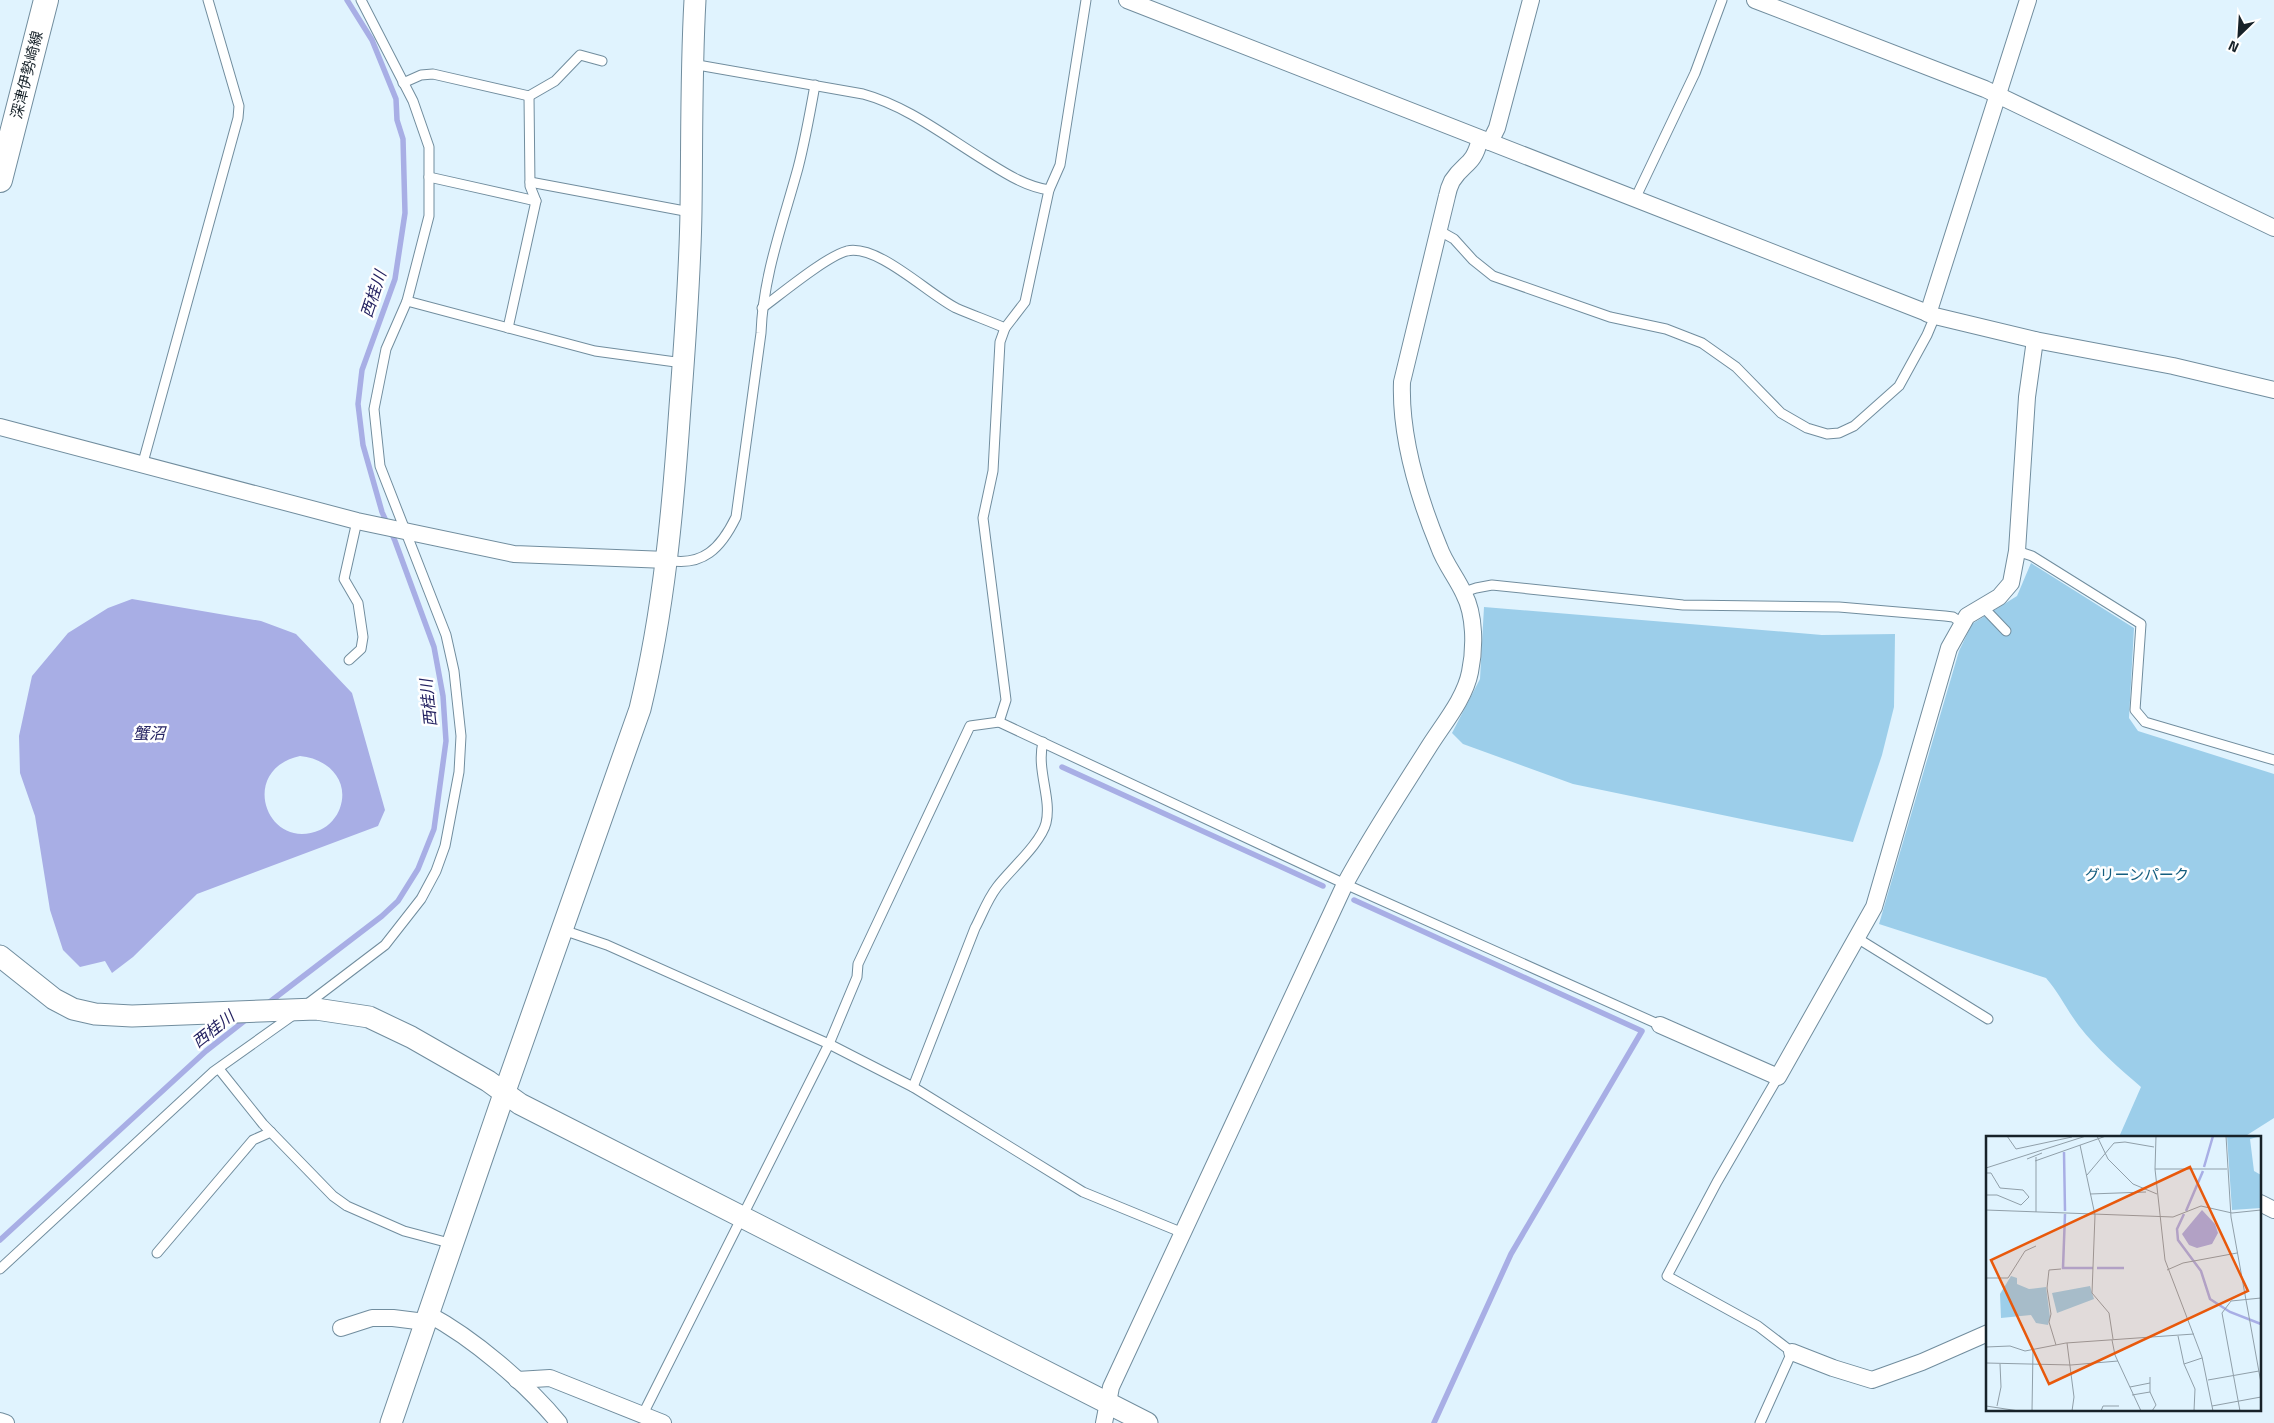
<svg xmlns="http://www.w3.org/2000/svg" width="2274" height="1423" font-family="'Titillium Web','Noto Sans JP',sans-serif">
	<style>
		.green { fill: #9cceea }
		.water { fill: #a8aee5; fill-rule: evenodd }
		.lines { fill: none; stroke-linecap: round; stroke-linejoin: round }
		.stream { stroke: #a8aee5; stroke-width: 5.5 }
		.service-casing { stroke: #718d9e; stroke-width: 11 }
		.minor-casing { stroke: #718d9e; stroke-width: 18 }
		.tertiary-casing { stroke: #718d9e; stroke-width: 23 }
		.secondary-casing { stroke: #718d9e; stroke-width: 26 }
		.service { stroke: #fff; stroke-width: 9 }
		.minor { stroke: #fff; stroke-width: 16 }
		.tertiary { stroke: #fff; stroke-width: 21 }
		.secondary { stroke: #fff; stroke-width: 24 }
		.labels { text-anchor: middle; stroke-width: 5; stroke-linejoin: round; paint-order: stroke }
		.street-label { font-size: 15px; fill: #172229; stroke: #fff }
		.park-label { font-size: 15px; fill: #145e7f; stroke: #fff }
		.water-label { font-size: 16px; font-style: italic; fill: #242261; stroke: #fff }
		.inset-river { fill: none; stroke: #a8aee5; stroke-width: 2.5 }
		.inset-road { fill: none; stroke: #909fa9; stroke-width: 1 }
		.view { fill: #e8590c; fill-opacity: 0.15; stroke: #e8590c; stroke-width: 2.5 }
		.inset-edge { fill: none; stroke: #172229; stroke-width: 2.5 }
	</style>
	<rect width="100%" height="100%" fill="#e0f3fe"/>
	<!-- green -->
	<g class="green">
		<path d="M 2031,563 L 2134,628 L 2129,718 L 2138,731 L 2274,774 L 2274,1118 L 2244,1137 L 2119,1137 L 2141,1087 C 2119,1068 2097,1049 2079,1026 C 2067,1010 2059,993 2046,978 L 1879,924 L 1959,651 L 1972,624 L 2017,596 Z"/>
		<path d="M 1484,607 L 1822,635 L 1895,634 L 1894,707 L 1882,755 L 1853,842 L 1573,784 L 1463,744 L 1452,733 L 1480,679 Z"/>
	</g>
	<!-- water -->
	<path class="water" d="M 132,599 L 261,621 L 296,634 L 352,693 L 385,810 L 378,826 L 197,894 L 133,957 L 112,973 L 105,961 L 80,967 L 63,950 L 50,910 L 35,816 L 20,773 L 19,736 L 32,676 L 68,633 L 108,608 ZM 300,756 C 326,758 350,779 340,808 C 337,817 329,826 320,830 C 267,853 237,770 300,756 Z"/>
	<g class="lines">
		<!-- stream -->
		<g class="stream">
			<path d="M 1062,767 L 1323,886"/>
			<path d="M 1354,900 L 1642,1031 L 1511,1254 L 1434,1423"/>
			<path d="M 267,1004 L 382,916 L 398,901 L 418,869 L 434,829 L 446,741 L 443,696 L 434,647 L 395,541 L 382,512 L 363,445 L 358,404 L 362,370 L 395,279 L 405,213 L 403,139 L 397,120 L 396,99 L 372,40 L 347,0"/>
			<path d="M 0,1240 L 206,1051 L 248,1018"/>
		</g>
		<defs>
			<g id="service">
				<path d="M 692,64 L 863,94 C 907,106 945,136 984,160 C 1005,173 1024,186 1049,190"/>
				<path d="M 403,83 L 421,75 L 433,74 L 529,96 L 555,81 L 580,55 L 602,61"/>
				<path d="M 429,177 L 536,201"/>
				<path d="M 530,182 L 690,212"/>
				<path d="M 1635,199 L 1695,73 L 1722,0"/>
				<path d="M 1438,230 L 1454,239 L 1473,260 L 1493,276 L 1610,317 L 1666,329 L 1702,343 L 1736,367 L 1781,413 L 1807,428 L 1827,434 L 1839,433 L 1854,426 L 1899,386 L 1927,335 L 1935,316"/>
				<path d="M 407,301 L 595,351 L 683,363"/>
				<path d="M 762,308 C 781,294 827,256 847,251 C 878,244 928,294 956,308 C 972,315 989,321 1005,328"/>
				<path d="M 508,328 L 536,201 L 530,186 L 529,96"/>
				<path d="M 142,466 L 238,118 L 239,106 L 208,0"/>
				<path d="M 2017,551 L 2032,556 L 2141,624 L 2135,710 L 2145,722 L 2274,760"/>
				<path d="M 667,560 C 703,567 721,548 736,517 L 761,333 C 763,276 783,223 798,168 C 805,141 810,113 815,85"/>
				<path d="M 1464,592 L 1476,588 L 1492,585 L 1683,605 L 1839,607 L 1945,616 L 1953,617 L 1962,623"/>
				<path d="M 1983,607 L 2006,631"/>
				<path d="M 349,660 L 361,649 L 363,637 L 358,603 L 344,579 L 357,521"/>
				<path d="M 999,722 L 1006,700 L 983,518 L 993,471 L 1000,342 L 1005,328 L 1025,302 L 1049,190 L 1060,165 L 1086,0"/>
				<path d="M 563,930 L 607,945 L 829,1044 L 913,1087 L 1083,1192 L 1183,1233"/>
				<path d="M 1857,938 L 1988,1019"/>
				<path d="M 306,1005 L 385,945 L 421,899 L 436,871 L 445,846 L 459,772 L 461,736 L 454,671 L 446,635 L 380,466 L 374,409 L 386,349 L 407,301 L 429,216 L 429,147 L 413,101 L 361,0"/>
				<path d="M 219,1069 L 263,1124 L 333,1196 L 347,1206 L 404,1231 L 453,1244"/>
				<path d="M 913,1087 L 975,928 C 982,915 987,900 997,887 C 1010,870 1041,843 1046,823 C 1052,798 1036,770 1043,742"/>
				<path d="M 157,1253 L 253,1140 L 271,1132"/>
				<path d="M 0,1269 L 213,1072 L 296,1013"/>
				<path d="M 643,1414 L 829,1044 L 857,977 L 858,964 L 970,726 L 999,722 L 1345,884 L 1660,1025"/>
				<path d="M 1760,1423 L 1792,1352 L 1758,1326 L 1667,1276 L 1717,1182 L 1778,1077"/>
			</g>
			<g id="minor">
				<path d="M 1127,0 L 1935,316 L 2035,340 L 2173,366 L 2274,390"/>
				<path d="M 1755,0 L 1985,89 L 2274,228"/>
				<path d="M 1490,142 L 1497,128 L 1531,0"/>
				<path d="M 1928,314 L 2028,0"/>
				<path d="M 0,427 L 357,521 L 514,554 L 667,560"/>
				<path d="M 1660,1025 L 1778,1077 L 1874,907 L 1949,648 L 1967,616 L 1999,597 L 2011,583 L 2017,551 L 2027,397 L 2035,340"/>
				<path d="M 2260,1203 L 2274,1210"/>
				<path d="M 428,1314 C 473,1338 527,1384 559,1423"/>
				<path d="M 341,1328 L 372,1318 L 393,1318 L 425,1322"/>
				<path d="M 1792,1352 L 1833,1368 L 1872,1380 L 1922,1362 L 1988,1333"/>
				<path d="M 517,1380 L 550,1378 L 663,1423"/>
				<path d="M 0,1421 L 6,1423"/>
				<path d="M 1104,1423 L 1111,1387 L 1345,884 C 1371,836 1401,791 1430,745 C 1444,723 1465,698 1470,672 C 1475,648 1475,615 1464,594 C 1457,578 1445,564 1439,547 C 1418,496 1400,437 1402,382 L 1447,196 C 1448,191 1450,185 1452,181 C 1465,161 1473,167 1480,139"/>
			</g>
			<g id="tertiary">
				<path d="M 0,956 L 54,999 L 73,1009 L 95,1014 L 132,1016 L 316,1009 L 369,1017 L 411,1037 L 488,1081 L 520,1104 L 1147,1423"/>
				<path d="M 391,1423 L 504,1094 L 640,709 C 664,610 673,509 680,407 C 685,342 690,276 691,211 C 692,141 691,70 695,0"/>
			</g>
			<path id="secondary" d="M 0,180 L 46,0"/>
		</defs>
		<!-- service casing -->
		<use href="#service" class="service-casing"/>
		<!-- minor casing -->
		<use href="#minor" class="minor-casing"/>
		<!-- tertiary casing -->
		<use href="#tertiary" class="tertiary-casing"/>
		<!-- secondary casing -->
		<use href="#secondary" class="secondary-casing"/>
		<!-- service -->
		<use href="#service" class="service"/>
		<!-- minor -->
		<use href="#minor" class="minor"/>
		<!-- tertiary -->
		<use href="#tertiary" class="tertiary"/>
		<!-- secondary -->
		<use href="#secondary" class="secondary"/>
	</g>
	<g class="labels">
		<!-- street labels -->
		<g class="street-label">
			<text transform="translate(27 75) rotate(-76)" y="5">深津伊勢崎線</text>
		</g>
		<!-- park labels -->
		<g class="park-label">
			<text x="2137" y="880">グリーンパーク</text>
		</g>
		<!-- water labels -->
		<g class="water-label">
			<text transform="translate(373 294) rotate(-72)" y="6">西桂川</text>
			<text transform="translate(428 703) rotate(-96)" y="6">西桂川</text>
			<text x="149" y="739">蟹沼</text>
			<text transform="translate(213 1029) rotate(-38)" y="6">西桂川</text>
		</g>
	</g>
	<!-- overview -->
	<g transform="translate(1986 1136)">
		<rect width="275" height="275" fill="#e0f3fe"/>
		<path d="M 241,0 L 275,0 L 264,3 L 268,35 L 275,39 L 275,72 L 246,74 ZM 25,140 L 31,142 L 31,148 L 43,153 L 60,151 L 64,181 L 62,189 L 50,187 L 45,179 L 15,182 L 14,158 ZM 104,150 L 108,163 L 71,177 L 66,157 Z" fill="#9cceea"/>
		<path d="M 216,74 L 229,88 L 232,97 L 226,108 L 211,112 L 203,109 L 196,98 Z" fill="#a8aee5"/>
		<path class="inset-river" d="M 78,16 L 79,75M 218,31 L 227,0M 200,75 L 217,35M 79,78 L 77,132 L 107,132M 198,78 L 191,93 L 192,104 L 215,135 L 224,163 L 244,176 L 275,188M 111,132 L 138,132"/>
		<path class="inset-road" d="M 21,0 L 30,13 L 86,1M 111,0 L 122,23 L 147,48 L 171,58M 170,0 L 169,33 L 179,124 L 216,221 L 227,275M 240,0 L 245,81 L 275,247M 94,9 L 109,79 L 106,157 L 123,177 L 127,203M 50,21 L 50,76M 41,23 L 56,17M 49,25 L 120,0M 0,32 L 100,0M 169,33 L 241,33M 0,37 L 5,37 L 14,52 L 37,54 L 43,61 L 35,69 L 11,59 L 1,59M 101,39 L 128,7 L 139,6 L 168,11M 0,55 L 0,71M 104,58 L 160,56M 0,74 L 187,81 L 215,70 L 246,77 L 275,74M 181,134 L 197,127 L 251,117M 0,142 L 22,142 L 39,115 L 50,110M 192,200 L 198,228 L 216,222M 126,204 L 129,219 L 155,275M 81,207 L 88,261 L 86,275M 70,209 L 63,186 L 65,178 L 61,152 L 63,134 L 75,133M 0,211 L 24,210 L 39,215 L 80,207 L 208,198M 0,227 L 85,229 L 132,225M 198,228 L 209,253 L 208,275M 164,241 L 164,256 L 170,269 L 166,275M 222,244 L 273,235M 144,251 L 164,247M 146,259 L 164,256M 0,270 L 33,275M 11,270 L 15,251 L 14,228M 226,270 L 275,261M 46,275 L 47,214M 115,275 L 117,270 L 133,270M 254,275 L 236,177 L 245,165 L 275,162"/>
		<path class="view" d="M 204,31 L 262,155 L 63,248 L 5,124 Z"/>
		<rect width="275" height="275" class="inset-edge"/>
	</g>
	<!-- north arrow -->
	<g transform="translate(2239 35) rotate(205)" stroke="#ffffff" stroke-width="4" paint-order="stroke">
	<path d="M0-4L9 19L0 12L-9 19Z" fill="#172229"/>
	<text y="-8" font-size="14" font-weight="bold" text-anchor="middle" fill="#172229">N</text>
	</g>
</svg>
